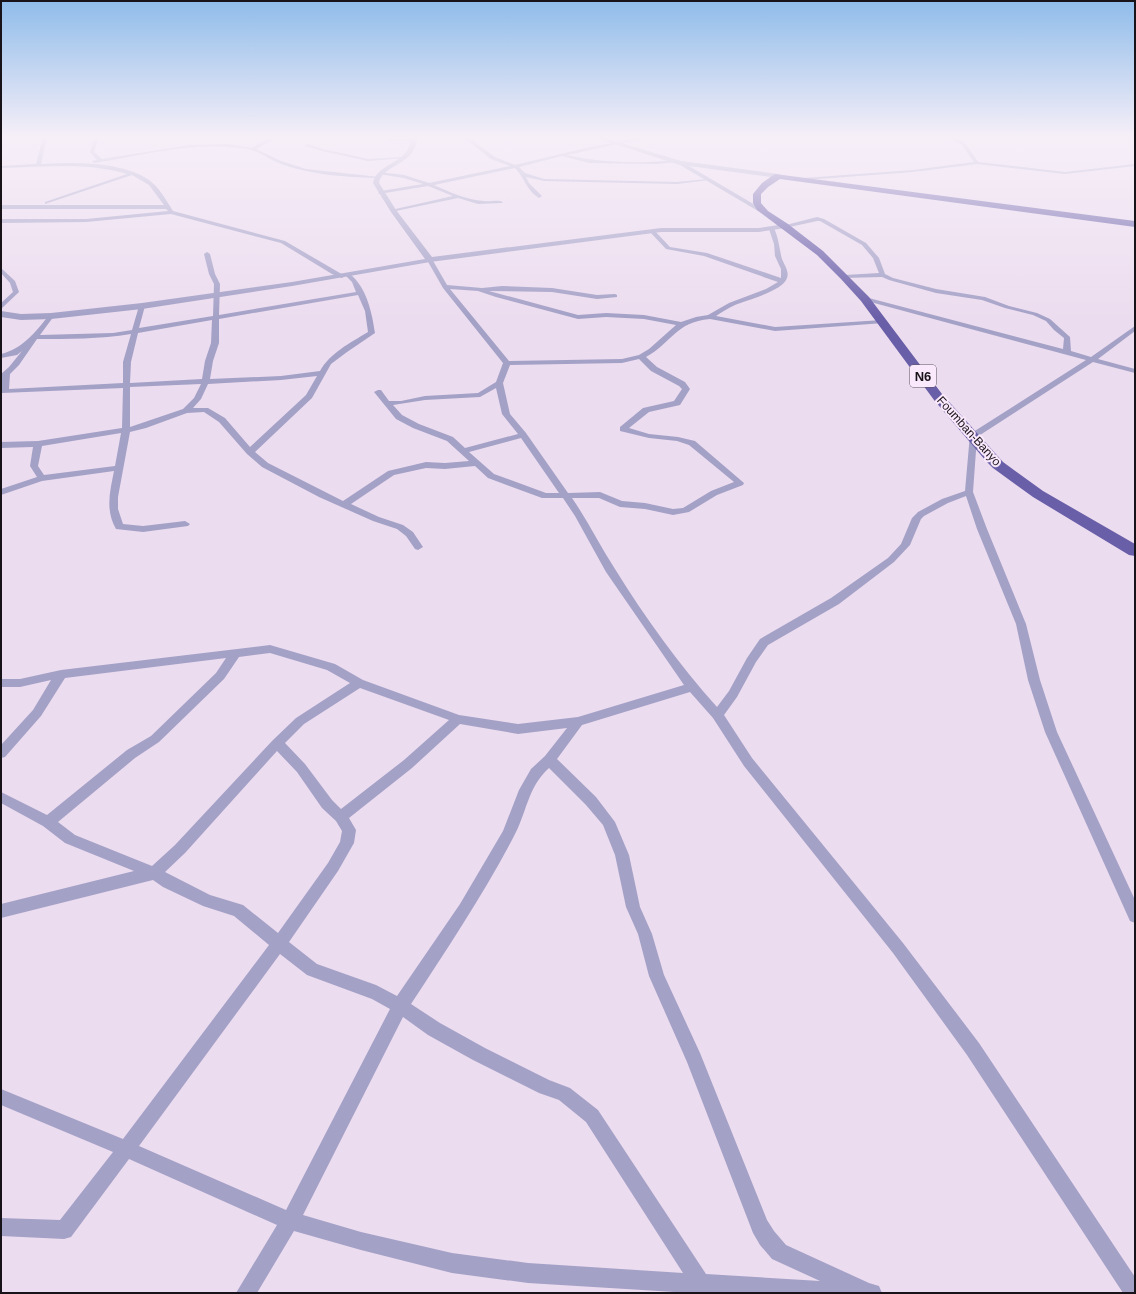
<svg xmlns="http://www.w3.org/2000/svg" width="1136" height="1294" font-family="Arial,sans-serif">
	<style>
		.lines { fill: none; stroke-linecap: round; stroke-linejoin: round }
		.minor { fill: #a4a1c7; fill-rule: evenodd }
		.tertiary { fill: #a4a1c7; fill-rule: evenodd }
		.trunk { fill: #695ea8; fill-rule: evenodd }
		.labels { text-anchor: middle; stroke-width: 4; stroke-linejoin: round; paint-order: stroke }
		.far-street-label { font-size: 12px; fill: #181319; stroke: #fae9fc }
		.shield { fill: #fae9fc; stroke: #5c535d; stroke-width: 1 }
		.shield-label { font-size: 13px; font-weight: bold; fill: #181319 }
	</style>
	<rect width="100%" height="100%" fill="#ecdcef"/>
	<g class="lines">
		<!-- minor -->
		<g class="minor">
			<path d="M 43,137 L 47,137 L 41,164 C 73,162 121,161 149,180 C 159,187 166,200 173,211 L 285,241 L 345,276 L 342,278 L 332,274 L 281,243 L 171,214 L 86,222 L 1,223 L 1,219 L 86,219 L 168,211 L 166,209 L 1,209 L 1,205 L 164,205 L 149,185 L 132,175 L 45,204 L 45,202 L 127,174 C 86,162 43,167 1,168 L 1,166 L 36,164 Z"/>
			<path d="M 95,137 L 99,137 L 94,152 L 102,159 L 190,145 L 228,144 L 252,148 L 271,137 L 277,137 L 256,149 L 281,161 L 306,169 L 379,177 L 377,178 C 345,177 314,175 284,165 C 271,161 261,152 248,149 C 196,140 145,155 94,163 L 92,161 L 97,160 L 90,152 Z"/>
			<path d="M 382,137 L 414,139 L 416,140 L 414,141 L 391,141 Z"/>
			<path d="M 463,137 L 472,138 L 474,142 L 495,157 L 515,165 L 577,150 L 641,137 L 651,137 L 567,155 C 601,163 639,164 674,160 L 676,162 L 657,164 L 590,163 L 562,156 L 519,167 L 525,173 L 544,179 L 677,182 L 707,179 L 709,180 L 677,184 L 544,181 L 526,177 L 529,183 L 542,196 L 539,198 C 527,191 524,177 515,168 L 434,185 C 450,192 466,200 484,201 C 490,202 498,199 503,202 L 502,203 L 478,204 L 458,198 L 391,212 L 391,210 L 453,196 L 428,186 L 379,194 L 378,193 L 381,191 L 423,184 L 404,178 L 379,174 L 379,172 L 404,175 L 429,183 L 510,166 L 491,159 Z"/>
			<path d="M 948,137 C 964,137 970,150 978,162 L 1065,172 L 1135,164 L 1135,166 L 1065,174 L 977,164 L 913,172 L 804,180 L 802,179 L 804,178 L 913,170 L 974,162 L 962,145 Z"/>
			<path d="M 307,144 L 323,149 L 368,159 L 403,157 L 405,158 L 368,161 L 322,151 L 305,146 Z"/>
			<path d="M 817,217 L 824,219 L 866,243 L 879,258 L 885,274 L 893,278 L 936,289 L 985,297 L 1009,306 L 1037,313 L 1050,319 L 1070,337 L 1071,351 L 1091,357 L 1135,326 L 1135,331 L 1098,359 L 1135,369 L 1135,373 L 1093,362 L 977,437 L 973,492 L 987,529 L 1026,624 L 1040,680 L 1057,732 L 1135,900 L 1135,923 L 1130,921 L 1045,732 L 1028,680 L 1016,624 L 977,529 L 966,496 L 948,503 L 924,516 L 921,519 L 910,545 L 894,562 L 839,604 L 768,645 L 756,662 L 737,697 L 724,715 L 752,758 L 903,943 L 979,1043 L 1135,1277 L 1135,1293 L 1123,1293 L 967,1055 L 893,953 L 744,766 L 713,718 L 690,692 L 582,725 L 557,759 L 596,797 L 615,822 L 629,855 L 640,907 L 652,934 L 664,975 L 700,1053 L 767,1220 L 774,1231 L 786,1245 L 869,1283 L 879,1286 L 882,1293 L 691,1293 L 528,1283 L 452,1273 L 361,1250 L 294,1231 L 257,1293 L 236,1293 L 277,1225 L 129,1159 L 71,1237 L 64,1239 L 1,1236 L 1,1218 L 60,1220 L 113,1152 L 1,1105 L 1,1089 L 123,1139 L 269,945 L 234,916 L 203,906 L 163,887 L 153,880 L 1,918 L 1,904 L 134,871 L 65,843 L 43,826 L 1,803 L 1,792 L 47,815 L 127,750 L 151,736 L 216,673 L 226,658 L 65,678 L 41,716 L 5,757 L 1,758 L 1,745 L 33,710 L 51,680 L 20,687 L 1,687 L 1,679 L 20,679 L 61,670 L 270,645 L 335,664 L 363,680 L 459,715 L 518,724 L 578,717 L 684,685 L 606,572 L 575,516 L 563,498 L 542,498 L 488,478 L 475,466 L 445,469 L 426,468 L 394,475 L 351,504 L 379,517 L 403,525 L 413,532 L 423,547 L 418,550 L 415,549 L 406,536 L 397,529 L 373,521 L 319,497 L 262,467 L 247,454 L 219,422 L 204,412 L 187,413 L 146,428 L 130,432 L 118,497 L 118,509 L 123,524 L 143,526 L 185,521 L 190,524 L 188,526 L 143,532 L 116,529 C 105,510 110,491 114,471 L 42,481 L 1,495 L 1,489 L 37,477 L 30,466 L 33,447 L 1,448 L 1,442 L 38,441 L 122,428 L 123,388 L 2,393 L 1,374 L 9,367 L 22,351 L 17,355 L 1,358 L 1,354 C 22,349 36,332 49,315 L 51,314 L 54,316 L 40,335 L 113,333 L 132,330 L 139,306 L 142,304 L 145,306 L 139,328 L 213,316 L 214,284 L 209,274 L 204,254 L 207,252 L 210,254 L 215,274 L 220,284 L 219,315 L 356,292 L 352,282 L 345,275 L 350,274 C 367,288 372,313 375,333 L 347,352 L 331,364 L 312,398 L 255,452 L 268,463 L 343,501 L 388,471 L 426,462 L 445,463 L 469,461 L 447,441 L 413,428 L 396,419 L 374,392 L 378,390 L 381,390 L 389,401 L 401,401 L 425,396 L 478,393 L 496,382 L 503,363 L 443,288 L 427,260 L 428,259 L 432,259 L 447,285 L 482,288 L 502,286 L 552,288 L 597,295 L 615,294 L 617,295 L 617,297 L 597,299 L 552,292 L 489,291 L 578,315 L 606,313 L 644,315 L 681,322 L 696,317 L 708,315 L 729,303 L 766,289 L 778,282 L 704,256 L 666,249 L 650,232 L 650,230 L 654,230 L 670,247 L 707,253 L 781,278 L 781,269 L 775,256 L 774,244 L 769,229 L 774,228 C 778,237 779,245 781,255 C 782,263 790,270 787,278 C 783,291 747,300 735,305 C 728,308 722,312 716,316 L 775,327 L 882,320 L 884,321 L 884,323 L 775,331 L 710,319 C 675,322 672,343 646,357 L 657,367 L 685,382 L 690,389 L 680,405 L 649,412 L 629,428 L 649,434 L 678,437 L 695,441 L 744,483 L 743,485 L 717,495 L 689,512 L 673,515 L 645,509 L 620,507 L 599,498 L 572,498 C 588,521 600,546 615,569 C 644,616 680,666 717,707 L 729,691 L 747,658 L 760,639 L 831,598 L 888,558 L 901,544 L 912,518 L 918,512 L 942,499 L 965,491 L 970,434 L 1086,360 L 863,300 L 863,298 L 865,297 L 1063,349 L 1064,338 L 1054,330 L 1046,321 L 1033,315 L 1005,308 L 982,300 L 936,293 L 889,280 L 882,277 L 843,278 L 843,276 L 845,275 L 879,273 L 873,258 L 862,245 L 820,221 L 817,221 L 785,228 L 782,226 ZM 450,289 L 478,291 L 496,297 L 578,319 L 606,317 L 644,319 L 676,325 L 649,349 L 639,355 L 622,359 L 509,361 ZM 358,295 L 365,311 L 368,332 C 350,343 330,353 320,371 L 281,376 L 210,379 L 213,361 L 219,343 L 219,319 ZM 212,320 L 211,343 L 205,361 L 202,379 L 130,383 L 131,362 L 138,333 ZM 131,334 L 123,362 L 123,383 L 9,389 L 10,374 L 19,365 L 37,339 C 68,339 100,339 131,334 ZM 639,359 L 651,371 L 679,386 L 682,389 L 674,401 L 643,408 L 620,427 L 620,431 L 649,438 L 677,441 L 689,445 L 734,482 L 711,491 L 683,508 L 673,509 L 645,503 L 622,501 L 600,492 L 568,493 L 526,433 L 510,414 L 503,383 L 510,365 L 622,363 ZM 317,376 L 306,395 L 250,447 L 225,418 L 208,408 L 193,408 L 201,399 L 208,384 L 281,380 ZM 201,384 L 194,398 L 183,409 L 130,427 L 130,387 ZM 496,388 L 502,414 L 518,434 L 465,448 L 453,437 L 419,424 L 402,415 L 393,405 L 425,400 L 480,397 ZM 121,433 L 115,466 L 44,475 L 38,466 L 42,446 ZM 521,438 L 559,493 L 546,493 L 494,474 L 469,452 ZM 270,653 L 327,670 L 350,683 L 296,718 L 273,740 L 175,845 L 152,866 L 75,835 L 58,822 L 135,758 L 159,742 L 224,679 L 239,657 ZM 360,688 L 449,720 L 404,760 L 341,809 L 332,800 L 305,764 L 285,743 L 304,724 ZM 460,724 L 518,734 L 567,728 L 545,756 L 531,769 L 519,790 L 503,831 L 460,904 L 397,996 L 376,985 L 317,964 L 289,942 L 338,871 L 354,843 L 356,830 L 349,818 L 412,768 ZM 277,751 L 297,772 L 322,808 L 336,821 L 342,831 L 340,842 L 328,863 L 278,933 L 243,905 L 210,895 L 165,872 L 185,853 ZM 549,768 L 586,805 L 603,825 L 615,855 L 626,907 L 638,934 L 649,976 L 687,1062 L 753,1233 L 760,1245 L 772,1259 L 820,1281 L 706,1274 L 598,1110 L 570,1088 L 549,1080 L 485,1048 L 440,1023 L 411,1004 C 447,949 483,895 513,838 C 527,813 527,788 549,768 ZM 280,954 L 307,975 L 372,999 L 390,1009 L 286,1210 L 139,1146 ZM 403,1017 L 428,1035 L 473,1060 L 539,1093 L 559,1100 L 586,1122 L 683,1273 L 528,1263 L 452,1253 L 361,1232 L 303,1215 Z"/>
			<path d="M 1,268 L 15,281 L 19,292 L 1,309 L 1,303 L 13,292 L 10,283 L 1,273 Z"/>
		</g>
		<!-- tertiary -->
		<g class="tertiary">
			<path d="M 411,137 L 417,137 C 417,165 382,164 379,183 L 396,210 L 432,257 L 661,228 L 759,228 L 785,224 L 789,226 L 785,228 L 759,232 L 661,232 L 430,262 L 292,286 L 142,309 L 51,319 L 21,320 L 1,317 L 1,311 L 21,314 L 51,313 L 142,303 L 292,282 L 425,259 L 391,212 L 373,183 C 377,162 411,164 411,137 Z"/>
			<path d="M 593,137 L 602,137 L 681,161 L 778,174 L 781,176 L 778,178 L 689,166 L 767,212 L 768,213 L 765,215 L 680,165 Z"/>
		</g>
		<!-- trunk -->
		<path class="trunk" d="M 775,174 L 1135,221 L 1135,227 L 780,179 L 768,187 L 761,194 L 761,203 L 768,211 L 788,224 L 823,251 L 869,297 L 942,394 L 1003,462 L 1043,491 L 1135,544 L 1135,556 L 1129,555 L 1033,497 L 993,468 L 986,461 L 934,400 L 861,301 L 841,279 L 817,255 L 757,210 L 753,203 L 753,194 L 762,183 Z"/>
	</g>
	<!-- sky -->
	<linearGradient id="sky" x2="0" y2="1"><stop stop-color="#8fbcea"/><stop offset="0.43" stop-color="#f6eff8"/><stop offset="1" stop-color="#f6eff8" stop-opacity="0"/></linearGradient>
	<rect width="1136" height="318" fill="url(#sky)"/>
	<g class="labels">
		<!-- far-street labels -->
		<g class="far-street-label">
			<text transform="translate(969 431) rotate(48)" y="4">Foumban-Banyo</text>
		</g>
		<!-- shield labels -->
		<rect class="shield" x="910" y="365" width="26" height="22" rx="3"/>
		<g class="shield-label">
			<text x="923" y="381">N6</text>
		</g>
	</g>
	<!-- border -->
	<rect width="1136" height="1294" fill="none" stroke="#181319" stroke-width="4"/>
</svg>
